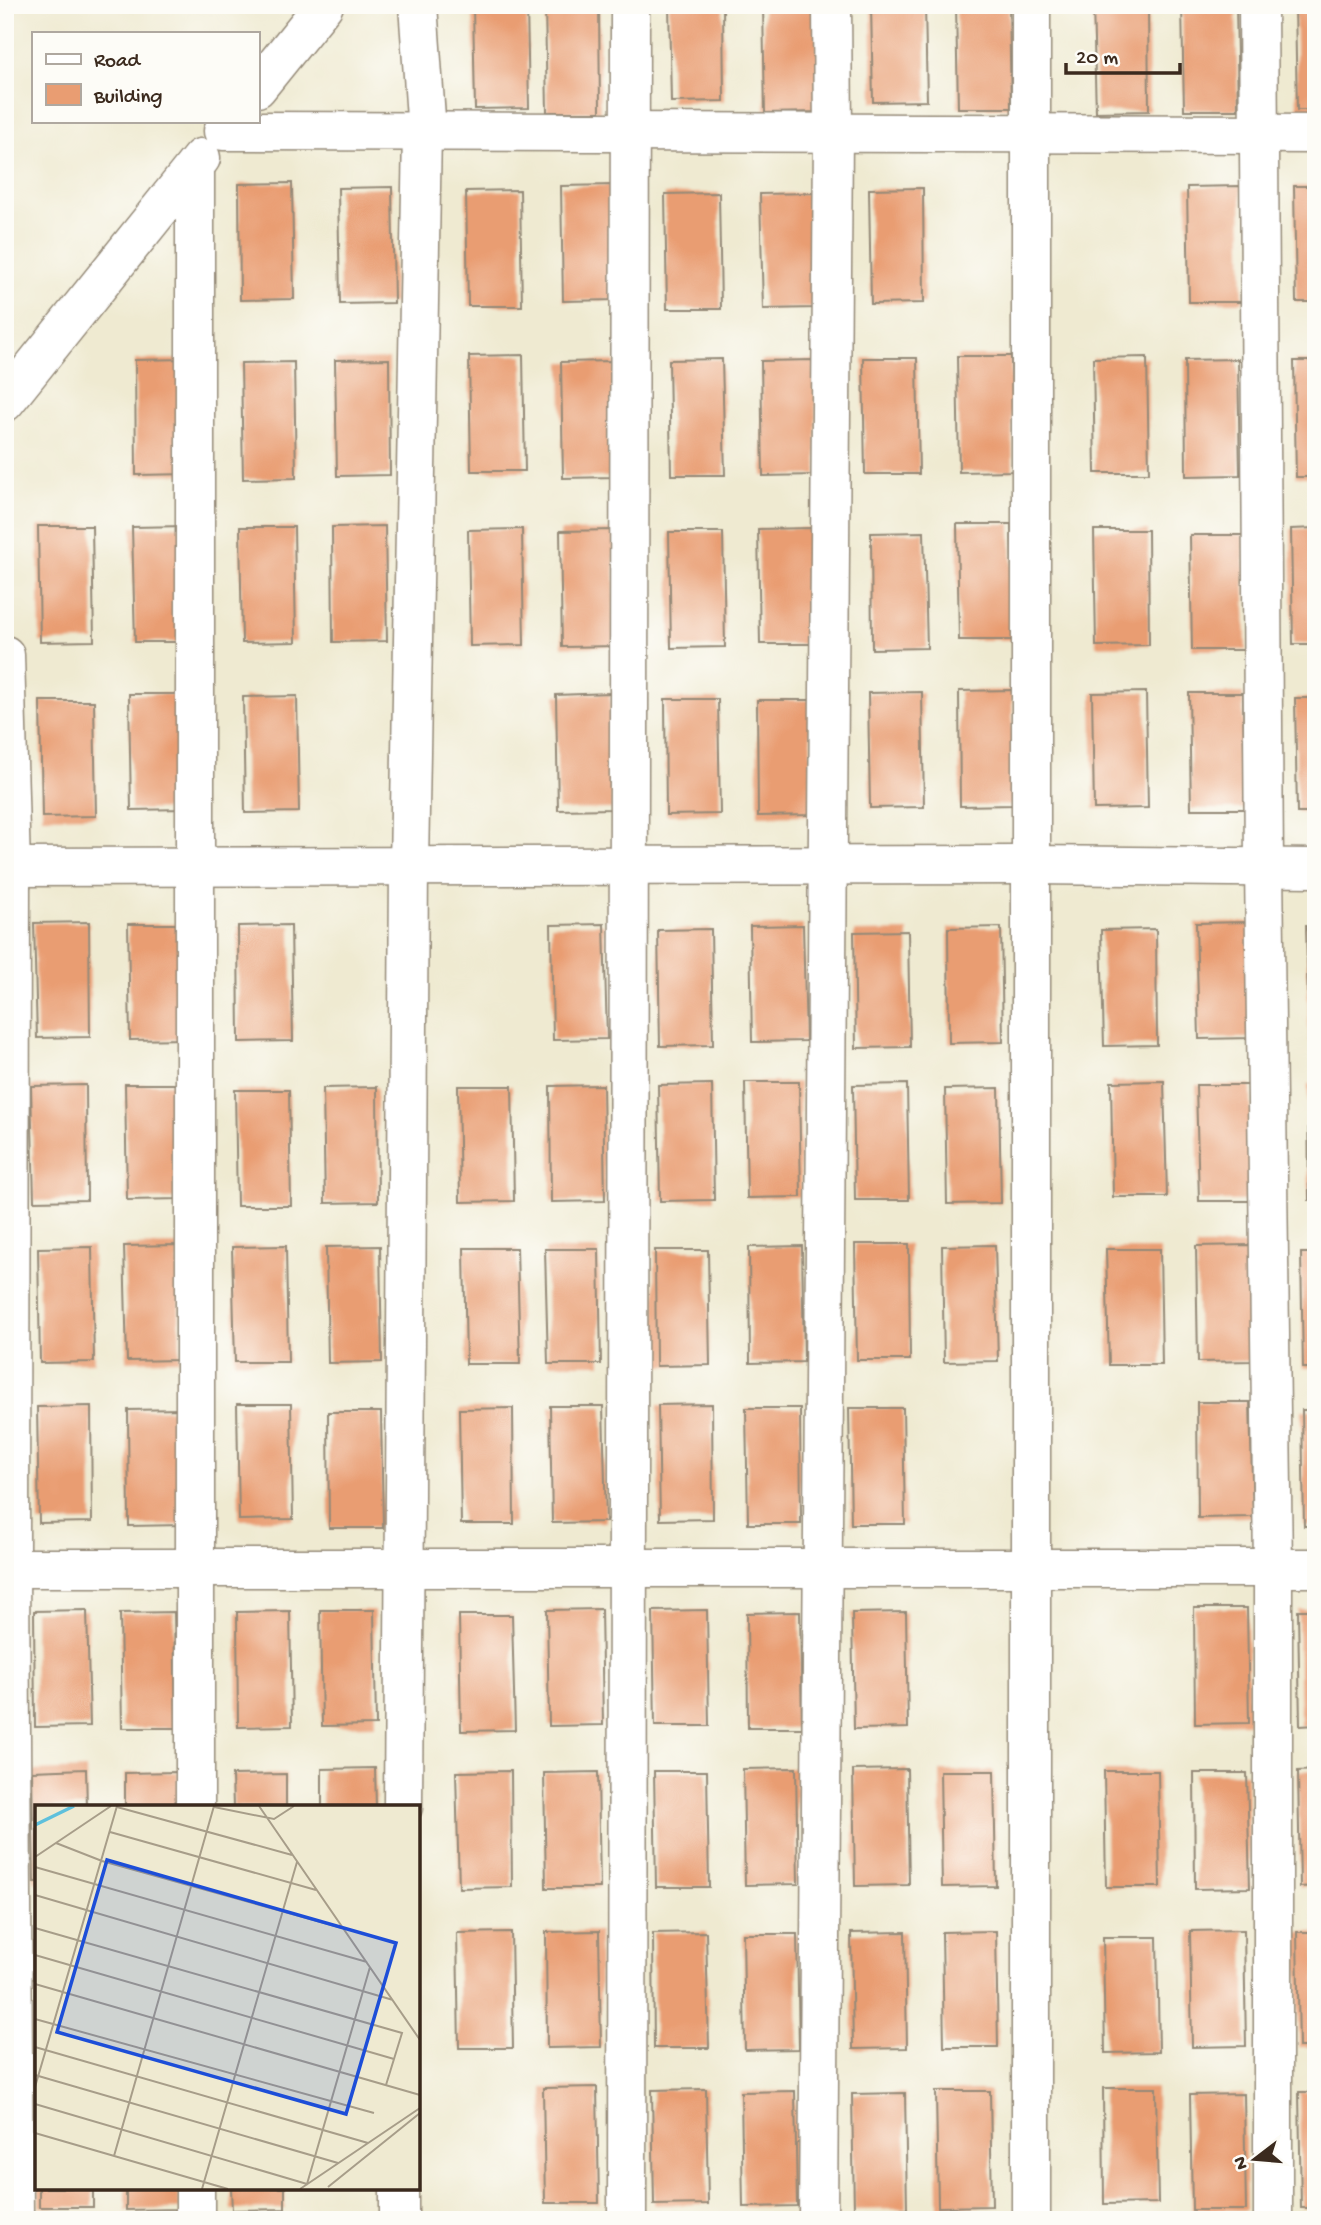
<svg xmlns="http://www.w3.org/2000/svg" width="1321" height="2225" font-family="'Gochi Hand',sans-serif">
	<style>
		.building { fill: #e99d72 }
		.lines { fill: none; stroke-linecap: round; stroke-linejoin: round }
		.minor-casing { stroke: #958a78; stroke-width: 41 }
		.minor { stroke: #fff; stroke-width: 38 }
		.inset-river { fill: none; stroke: #5ec0dc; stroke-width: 3.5 }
		.inset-road { fill: none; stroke: #a79d89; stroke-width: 2 }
		.view { fill: #1d4ed8; fill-opacity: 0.15; stroke: #1d4ed8; stroke-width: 3.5 }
		.inset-edge { fill: none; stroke: #3b2a1e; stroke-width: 3.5 }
	</style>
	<rect width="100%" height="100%" fill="#fdfcf7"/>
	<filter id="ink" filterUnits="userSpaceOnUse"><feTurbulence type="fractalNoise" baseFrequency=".0143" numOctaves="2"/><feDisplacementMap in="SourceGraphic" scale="14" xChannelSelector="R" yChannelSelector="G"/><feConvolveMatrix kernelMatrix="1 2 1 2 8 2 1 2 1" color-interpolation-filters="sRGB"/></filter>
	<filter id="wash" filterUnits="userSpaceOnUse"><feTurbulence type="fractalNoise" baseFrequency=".00686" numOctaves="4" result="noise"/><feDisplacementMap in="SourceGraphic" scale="28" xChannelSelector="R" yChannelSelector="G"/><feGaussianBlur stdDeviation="1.57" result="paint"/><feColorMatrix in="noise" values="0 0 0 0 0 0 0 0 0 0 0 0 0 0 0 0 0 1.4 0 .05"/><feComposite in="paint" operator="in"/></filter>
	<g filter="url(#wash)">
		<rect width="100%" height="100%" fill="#efead1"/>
		<g id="blocks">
			<!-- building -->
			<g class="building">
				<path d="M 473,5 L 527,5 L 529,108 L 475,109 Z"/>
				<path d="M 545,5 L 599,5 L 600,112 L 547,112 Z"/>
				<path d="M 669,5 L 723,5 L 724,101 L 671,102 Z"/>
				<path d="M 763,5 L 817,5 L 819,112 L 765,113 Z"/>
				<path d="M 871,5 L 925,5 L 927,101 L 873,102 Z"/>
				<path d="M 956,5 L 1009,5 L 1011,108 L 958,108 Z"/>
				<path d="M 1093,5 L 1148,5 L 1149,111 L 1096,112 Z"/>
				<path d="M 1182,5 L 1236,5 L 1238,110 L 1184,110 Z"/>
				<path d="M 1295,5 L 1316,5 L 1316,110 L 1297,110 Z"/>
				<path d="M 292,183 L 294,299 L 240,300 L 239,184 Z"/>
				<path d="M 615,185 L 617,300 L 563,301 L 561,186 Z"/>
				<path d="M 1241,186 L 1243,302 L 1189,302 L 1187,187 Z"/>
				<path d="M 1294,186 L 1316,186 L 1316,302 L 1296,302 Z"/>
				<path d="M 392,187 L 394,303 L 340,304 L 338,188 Z"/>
				<path d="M 923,188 L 924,303 L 871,304 L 869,189 Z"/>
				<path d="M 520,190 L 522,306 L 468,306 L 466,191 Z"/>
				<path d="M 719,193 L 721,309 L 667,309 L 665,194 Z"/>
				<path d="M 814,193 L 816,308 L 763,309 L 760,194 Z"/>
				<path d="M 523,355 L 525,471 L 471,471 L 469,356 Z"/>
				<path d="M 957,356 L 1011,356 L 1013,471 L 959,472 Z"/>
				<path d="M 1147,357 L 1149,473 L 1095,473 L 1093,358 Z"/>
				<path d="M 863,358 L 917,358 L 919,474 L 865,474 Z"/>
				<path d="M 188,359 L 190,474 L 136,475 L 135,360 Z"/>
				<path d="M 389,359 L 390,475 L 337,476 L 335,360 Z"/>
				<path d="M 722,359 L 725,475 L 671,475 L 669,360 Z"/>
				<path d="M 1238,359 L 1240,475 L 1186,476 L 1185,360 Z"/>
				<path d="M 815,360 L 817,475 L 763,476 L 761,361 Z"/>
				<path d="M 615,361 L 616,477 L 563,478 L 561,362 Z"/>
				<path d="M 1294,361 L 1316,361 L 1316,477 L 1296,477 Z"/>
				<path d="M 294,362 L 296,478 L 243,479 L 241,363 Z"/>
				<path d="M 957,524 L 1011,524 L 1013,640 L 959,640 Z"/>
				<path d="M 38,526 L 92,526 L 94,641 L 40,642 Z"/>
				<path d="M 186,526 L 188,642 L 135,642 L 132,527 Z"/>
				<path d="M 385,526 L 387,641 L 333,642 L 332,527 Z"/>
				<path d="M 240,527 L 294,527 L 296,642 L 242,643 Z"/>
				<path d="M 812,528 L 814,644 L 760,644 L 758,529 Z"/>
				<path d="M 1316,528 L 1316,644 L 1293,644 L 1291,529 Z"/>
				<path d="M 522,529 L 524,645 L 470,646 L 468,530 Z"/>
				<path d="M 614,530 L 616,646 L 562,647 L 560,531 Z"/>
				<path d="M 1094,530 L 1148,530 L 1149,645 L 1096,646 Z"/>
				<path d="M 669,532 L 723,532 L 725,647 L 671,648 Z"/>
				<path d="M 924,532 L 927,648 L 872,649 L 871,533 Z"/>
				<path d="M 1190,535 L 1244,535 L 1246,650 L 1192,650 Z"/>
				<path d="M 1012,690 L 1014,805 L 960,806 L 959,691 Z"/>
				<path d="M 922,692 L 924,807 L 870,808 L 868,693 Z"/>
				<path d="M 1146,692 L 1148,808 L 1094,809 L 1092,693 Z"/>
				<path d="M 610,693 L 612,809 L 558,810 L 556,695 Z"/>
				<path d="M 1189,693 L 1243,693 L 1245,809 L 1191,809 Z"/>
				<path d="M 129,694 L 183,694 L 185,809 L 131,810 Z"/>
				<path d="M 297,696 L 299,812 L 245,813 L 243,697 Z"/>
				<path d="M 1295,698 L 1316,698 L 1316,813 L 1297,813 Z"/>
				<path d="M 665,699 L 718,699 L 720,814 L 666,815 Z"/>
				<path d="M 757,700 L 810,700 L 812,815 L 758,816 Z"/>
				<path d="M 40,701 L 94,701 L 96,816 L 42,817 Z"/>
				<path d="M 89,922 L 90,1037 L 37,1038 L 34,923 Z"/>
				<path d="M 1250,922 L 1252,1038 L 1199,1039 L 1196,923 Z"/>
				<path d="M 128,924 L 182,924 L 184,1039 L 130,1040 Z"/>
				<path d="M 604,924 L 607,1039 L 553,1040 L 551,925 Z"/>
				<path d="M 291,925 L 293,1041 L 239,1042 L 238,926 Z"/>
				<path d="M 803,925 L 806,1041 L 752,1042 L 750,926 Z"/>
				<path d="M 1306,926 L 1316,926 L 1316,1042 L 1309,1042 Z"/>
				<path d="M 1001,927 L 1003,1042 L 949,1043 L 948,928 Z"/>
				<path d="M 711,929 L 713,1045 L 660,1046 L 658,930 Z"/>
				<path d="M 1156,929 L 1157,1045 L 1104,1046 L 1101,930 Z"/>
				<path d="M 908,931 L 910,1047 L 856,1048 L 854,932 Z"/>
				<path d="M 1164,1081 L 1167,1197 L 1113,1197 L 1111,1082 Z"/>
				<path d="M 745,1082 L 799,1082 L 801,1197 L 747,1198 Z"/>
				<path d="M 125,1084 L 179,1084 L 181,1199 L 127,1200 Z"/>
				<path d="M 712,1084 L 714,1200 L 660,1201 L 658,1085 Z"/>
				<path d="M 907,1084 L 909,1200 L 855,1200 L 853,1085 Z"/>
				<path d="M 1308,1084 L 1316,1084 L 1316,1200 L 1309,1200 Z"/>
				<path d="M 86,1085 L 87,1200 L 34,1201 L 31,1086 Z"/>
				<path d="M 603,1085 L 605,1201 L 551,1202 L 550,1086 Z"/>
				<path d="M 1196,1085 L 1251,1085 L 1252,1201 L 1199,1201 Z"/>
				<path d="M 458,1086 L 512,1086 L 514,1201 L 460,1202 Z"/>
				<path d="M 377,1087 L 378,1202 L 325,1203 L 323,1088 Z"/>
				<path d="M 999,1088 L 1001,1203 L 947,1204 L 945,1089 Z"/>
				<path d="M 235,1090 L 289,1090 L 291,1206 L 237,1206 Z"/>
				<path d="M 855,1244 L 909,1244 L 910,1360 L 857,1360 Z"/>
				<path d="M 178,1245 L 180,1360 L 127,1361 L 124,1246 Z"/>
				<path d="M 995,1245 L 998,1361 L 944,1362 L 942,1246 Z"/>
				<path d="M 1250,1245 L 1252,1361 L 1198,1362 L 1196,1246 Z"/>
				<path d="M 286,1246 L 288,1362 L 235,1362 L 232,1247 Z"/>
				<path d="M 380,1246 L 382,1362 L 328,1363 L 326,1247 Z"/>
				<path d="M 802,1246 L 804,1362 L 750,1363 L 749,1247 Z"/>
				<path d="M 92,1247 L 94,1362 L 40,1363 L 38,1248 Z"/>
				<path d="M 464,1248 L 517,1248 L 520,1364 L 466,1364 Z"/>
				<path d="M 545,1249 L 599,1249 L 601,1364 L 548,1364 Z"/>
				<path d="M 1106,1249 L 1160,1249 L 1162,1365 L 1109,1365 Z"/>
				<path d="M 655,1250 L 708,1250 L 710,1365 L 656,1366 Z"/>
				<path d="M 1301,1253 L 1316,1253 L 1316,1368 L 1303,1368 Z"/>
				<path d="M 1197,1402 L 1250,1402 L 1253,1517 L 1198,1518 Z"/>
				<path d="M 237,1404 L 291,1404 L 293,1519 L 239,1520 Z"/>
				<path d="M 712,1404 L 713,1519 L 660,1520 L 658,1405 Z"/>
				<path d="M 91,1406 L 92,1522 L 39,1523 L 37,1407 Z"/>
				<path d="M 550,1406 L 603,1406 L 606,1522 L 552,1523 Z"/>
				<path d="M 513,1408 L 514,1524 L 461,1524 L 459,1409 Z"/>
				<path d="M 746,1408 L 800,1408 L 801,1524 L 748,1524 Z"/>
				<path d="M 849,1408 L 903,1408 L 905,1524 L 851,1524 Z"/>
				<path d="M 181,1409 L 183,1525 L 129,1526 L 128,1410 Z"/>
				<path d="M 1302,1410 L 1316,1410 L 1316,1526 L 1304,1526 Z"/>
				<path d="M 328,1412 L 381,1412 L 383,1528 L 329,1528 Z"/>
				<path d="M 1194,1608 L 1247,1608 L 1249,1723 L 1195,1724 Z"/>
				<path d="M 601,1609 L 603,1725 L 549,1726 L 547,1610 Z"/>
				<path d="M 87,1610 L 90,1726 L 35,1727 L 34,1611 Z"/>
				<path d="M 320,1610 L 374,1610 L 376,1725 L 322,1726 Z"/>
				<path d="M 707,1610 L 709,1726 L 655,1726 L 653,1611 Z"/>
				<path d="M 1298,1610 L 1316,1610 L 1316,1725 L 1300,1726 Z"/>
				<path d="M 290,1611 L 292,1726 L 238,1727 L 237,1612 Z"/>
				<path d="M 174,1612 L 176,1728 L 122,1728 L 120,1613 Z"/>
				<path d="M 800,1612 L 802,1728 L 748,1728 L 747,1613 Z"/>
				<path d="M 906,1612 L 908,1728 L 854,1729 L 852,1613 Z"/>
				<path d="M 459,1615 L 512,1615 L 515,1730 L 461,1731 Z"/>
				<path d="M 375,1768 L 376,1807 L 322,1807 L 322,1769 Z"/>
				<path d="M 796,1768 L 798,1884 L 745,1885 L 743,1769 Z"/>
				<path d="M 86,1769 L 87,1807 L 37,1807 L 37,1882 L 34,1882 L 32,1771 Z"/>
				<path d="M 907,1769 L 909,1885 L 855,1886 L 853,1770 Z"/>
				<path d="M 1316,1770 L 1316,1886 L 1300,1887 L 1298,1771 Z"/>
				<path d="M 511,1771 L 512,1887 L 459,1888 L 456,1772 Z"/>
				<path d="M 654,1771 L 707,1771 L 709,1887 L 656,1887 Z"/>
				<path d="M 940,1771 L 994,1771 L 996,1886 L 942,1887 Z"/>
				<path d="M 1104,1771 L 1158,1771 L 1160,1887 L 1106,1887 Z"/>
				<path d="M 178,1772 L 179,1807 L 125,1807 L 125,1773 Z"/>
				<path d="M 598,1772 L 600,1888 L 546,1888 L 544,1773 Z"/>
				<path d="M 1194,1773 L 1247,1773 L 1250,1888 L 1195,1889 Z"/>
				<path d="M 286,1774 L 286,1807 L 233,1807 L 232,1775 Z"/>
				<path d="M 1244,1930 L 1246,2046 L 1192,2047 L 1190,1931 Z"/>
				<path d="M 599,1931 L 601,2047 L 547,2048 L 546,1932 Z"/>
				<path d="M 996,1931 L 998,2047 L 944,2047 L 942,1932 Z"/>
				<path d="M 511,1932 L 513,2048 L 459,2048 L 457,1933 Z"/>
				<path d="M 706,1932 L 709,2048 L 654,2048 L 653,1933 Z"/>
				<path d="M 905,1932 L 907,2048 L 853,2049 L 851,1933 Z"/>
				<path d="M 1297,1932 L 1316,1932 L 1316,2047 L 1299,2047 Z"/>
				<path d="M 743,1934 L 797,1934 L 799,2049 L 745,2050 Z"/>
				<path d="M 1103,1937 L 1157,1937 L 1159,2052 L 1105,2053 Z"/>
				<path d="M 597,2087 L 599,2203 L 545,2203 L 543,2088 Z"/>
				<path d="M 1103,2088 L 1156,2088 L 1158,2203 L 1104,2204 Z"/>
				<path d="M 706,2089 L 708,2204 L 654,2205 L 652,2090 Z"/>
				<path d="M 795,2091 L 797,2206 L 743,2207 L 741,2092 Z"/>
				<path d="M 936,2091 L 990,2091 L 992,2206 L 938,2207 Z"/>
				<path d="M 1299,2092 L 1316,2092 L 1316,2208 L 1301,2208 Z"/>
				<path d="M 905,2093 L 907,2209 L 854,2210 L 852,2094 Z"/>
				<path d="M 1244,2094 L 1246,2210 L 1192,2210 L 1190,2095 Z"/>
				<rect x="39" y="2188" width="54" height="19"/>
				<path d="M 126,2188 L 179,2188 L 180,2209 L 126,2210 Z"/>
				<path d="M 231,2188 L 285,2188 L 285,2209 L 232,2210 Z"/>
			</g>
		</g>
	</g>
	<g filter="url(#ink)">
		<use href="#blocks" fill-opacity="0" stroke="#958a78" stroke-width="2"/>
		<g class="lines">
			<defs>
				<g id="minor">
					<path d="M 1258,5 L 1264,867 L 1273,1568 L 1273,2220"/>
					<path d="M 257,88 L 324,5"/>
					<path d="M 223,131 L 1316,134"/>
					<path d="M 5,402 L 201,158"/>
					<path d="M 5,655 L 11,867 L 10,1568 L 14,2220"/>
					<path d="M 5,867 L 1031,865 L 1316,868"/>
					<path d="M 5,1568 L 1316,1568"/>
					<path d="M 195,1807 L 195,166"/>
					<path d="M 403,1807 L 409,866 L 422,132 L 426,118 L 418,5"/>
					<path d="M 195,2220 L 195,2188"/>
					<path d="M 399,2220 L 399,2188"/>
					<path d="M 627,2220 L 630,5"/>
					<path d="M 818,2220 L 833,133 L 832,5"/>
					<path d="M 1031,2220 L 1031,5"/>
				</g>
			</defs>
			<!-- minor casing -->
			<use href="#minor" class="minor-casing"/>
			<!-- minor -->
			<use href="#minor" class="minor"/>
		</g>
	</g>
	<!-- overview -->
	<g transform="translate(35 1805)">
		<rect width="385" height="385" fill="#efead1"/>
		<path class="inset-river" d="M 0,20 L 39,1"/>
		<path class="inset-road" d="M 224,1 L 385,235M 82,2 L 257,50M 179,2 L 239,14 L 259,1M 75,27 L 281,85M 21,38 L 67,56 L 307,123M 0,52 L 76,1M 0,62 L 332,157M 0,90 L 358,195M 0,123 L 367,228 L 351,280M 0,150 L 359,254M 0,179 L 385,290M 0,214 L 339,308M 0,242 L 333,338M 0,270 L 303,358M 0,282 L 82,1M 0,299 L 272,379 L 335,162M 0,328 L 193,384M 79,351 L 179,1M 293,382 L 385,308M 167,384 L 262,57M 265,384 L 385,303"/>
		<path class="view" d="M 72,55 L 361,138 L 311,309 L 22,227 Z"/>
		<rect width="385" height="385" class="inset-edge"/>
	</g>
	<!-- margin -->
	<rect width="1321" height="2225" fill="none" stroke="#fdfcf7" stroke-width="28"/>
	<!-- legend -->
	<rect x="32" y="32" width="228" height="91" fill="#fdfcf7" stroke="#afa8a0" stroke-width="2"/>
	<rect x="46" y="54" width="35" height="10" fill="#ffffff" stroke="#afa8a0" stroke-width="2"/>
	<text x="94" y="66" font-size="21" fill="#3b2a1e">Road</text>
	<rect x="46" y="84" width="35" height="21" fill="#e99d72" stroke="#afa8a0" stroke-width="2"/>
	<text x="94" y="102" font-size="21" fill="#3b2a1e">Building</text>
	<!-- north arrow -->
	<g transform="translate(1255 2159) rotate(254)" stroke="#fdfcf7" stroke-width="5" paint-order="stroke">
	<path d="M0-5L12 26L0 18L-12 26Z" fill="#3b2a1e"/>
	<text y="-10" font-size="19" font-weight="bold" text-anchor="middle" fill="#3b2a1e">N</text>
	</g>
	<!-- scale -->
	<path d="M1066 63v10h114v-10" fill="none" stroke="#3b2a1e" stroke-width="3.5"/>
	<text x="1076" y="63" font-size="21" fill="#3b2a1e" stroke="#fdfcf7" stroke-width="5" paint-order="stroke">20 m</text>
</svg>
